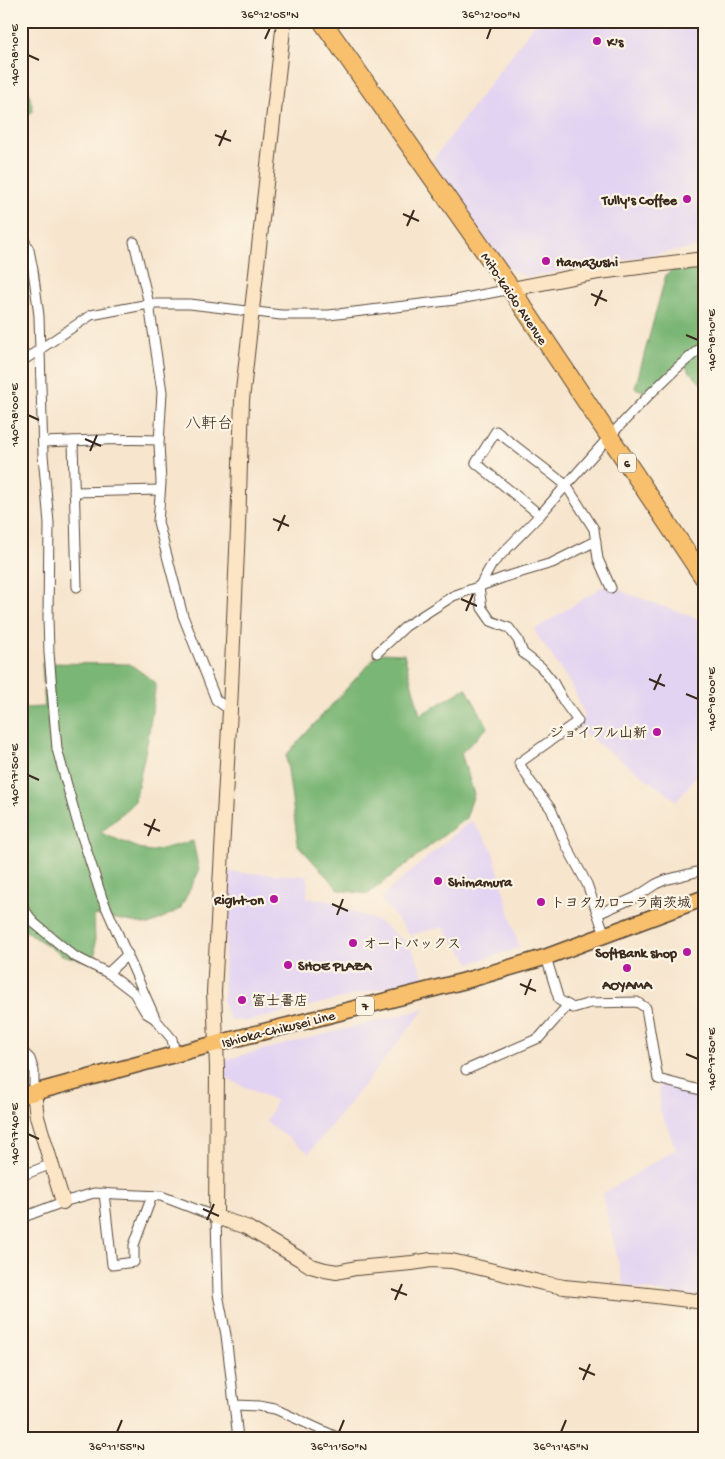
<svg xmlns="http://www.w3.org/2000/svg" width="725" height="1459" font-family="'Gochi Hand','Klee One',sans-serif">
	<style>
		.built { fill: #e3d3f2 }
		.forest { fill: #7ab675; stroke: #5a704a }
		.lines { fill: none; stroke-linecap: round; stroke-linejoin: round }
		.street-casing { stroke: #574638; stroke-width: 11 }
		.secondary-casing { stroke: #574638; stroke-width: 16 }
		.primary-casing { stroke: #574638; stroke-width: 18 }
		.highway-casing { stroke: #574638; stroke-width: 20 }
		.street { stroke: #fff; stroke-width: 9 }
		.secondary { stroke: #fce5c4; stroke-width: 14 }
		.primary { stroke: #f8bf6c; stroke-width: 15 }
		.highway { stroke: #f8bf6c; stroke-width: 18 }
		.ticks { fill: none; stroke: #3b2a1e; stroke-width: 2 }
		.poi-dot { fill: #b5179e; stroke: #fcf5e5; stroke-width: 2 }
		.labels { text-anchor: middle; stroke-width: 4.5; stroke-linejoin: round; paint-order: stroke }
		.shield { fill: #fcf5e5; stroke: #75675a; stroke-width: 1 }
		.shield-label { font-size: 12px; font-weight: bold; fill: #3b2a1e }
		.poi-label { font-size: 14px; font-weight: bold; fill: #3b2a1e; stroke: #fcf5e5; text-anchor: start }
		.street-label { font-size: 14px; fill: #3b2a1e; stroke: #fcf5e5 }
		.quarter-label { font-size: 16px; fill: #3b2a1e; stroke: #fcf5e5 }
		.neatline { fill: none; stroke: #3b2a1e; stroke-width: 2 }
		.ticks-label { font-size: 12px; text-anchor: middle; fill: #3b2a1e }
	</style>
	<rect width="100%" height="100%" fill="#fcf5e5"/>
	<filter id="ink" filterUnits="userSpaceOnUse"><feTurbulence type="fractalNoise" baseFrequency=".02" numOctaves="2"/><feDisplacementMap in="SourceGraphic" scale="10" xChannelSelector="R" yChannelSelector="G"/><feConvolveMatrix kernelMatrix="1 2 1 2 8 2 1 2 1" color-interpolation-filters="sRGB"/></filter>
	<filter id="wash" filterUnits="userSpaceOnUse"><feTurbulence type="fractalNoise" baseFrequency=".0096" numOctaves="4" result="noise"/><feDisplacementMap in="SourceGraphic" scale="20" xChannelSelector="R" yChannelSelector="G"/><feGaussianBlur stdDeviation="1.12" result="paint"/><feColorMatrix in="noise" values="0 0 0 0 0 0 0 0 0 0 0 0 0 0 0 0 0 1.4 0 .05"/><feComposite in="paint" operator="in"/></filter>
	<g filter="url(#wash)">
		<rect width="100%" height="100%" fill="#f7e5cd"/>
		<!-- built -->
		<g class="built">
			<path d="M 537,21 L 704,21 L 704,246 L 526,277 L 504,266 L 432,161 Z"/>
			<path d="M 612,581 L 615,586 L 623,592 L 704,621 L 704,766 L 677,801 L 578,729 L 585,716 L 572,686 L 534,630 Z"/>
			<path d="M 471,820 L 492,848 L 519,948 L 471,963 L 443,927 L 410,935 L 380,898 Z"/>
			<path d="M 228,872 L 308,876 L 307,898 L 330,901 L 381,923 L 404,941 L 415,955 L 424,978 L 249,1021 L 230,1020 L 223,1003 Z"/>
			<path d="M 425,1009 L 309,1153 L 266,1122 L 276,1101 L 223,1077 L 227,1059 Z"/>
			<path d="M 659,1084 L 704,1096 L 704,1299 L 624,1286 L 602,1194 L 676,1149 L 660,1110 Z"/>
		</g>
		<!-- forest -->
		<g class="forest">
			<path d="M 21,80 L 26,80 L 33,111 L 21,121 Z"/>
			<path d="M 704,264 L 704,387 L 681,362 L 646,392 L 635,388 L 666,275 L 672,270 Z"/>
			<path d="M 379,653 L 404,654 L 420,715 L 466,688 L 488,727 L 461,753 L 474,794 L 466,818 L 368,894 L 339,890 L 298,845 L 286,755 Z"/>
			<path d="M 42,663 L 130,664 L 156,683 L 148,739 L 135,801 L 101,833 L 149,852 L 193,841 L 199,871 L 180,909 L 149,925 L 94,915 L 96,964 L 62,955 L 21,928 L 21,708 L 45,707 Z"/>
		</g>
	</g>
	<g filter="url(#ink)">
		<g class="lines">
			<defs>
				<g id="street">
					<path d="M 21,234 L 29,250 L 33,270 L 39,316 L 43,455 L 49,523 L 48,618 L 49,653 L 57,749 L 77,821 L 102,898 L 156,1020 L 172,1039 L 175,1054"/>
					<path d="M 134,242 L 149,304 L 162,392 L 159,443 L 161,483 L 158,522 L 183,616 L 216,700 L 230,710"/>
					<path d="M 21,362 L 91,315 L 149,304 L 190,304 L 281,315 L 329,315 L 455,300 L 511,289"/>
					<path d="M 73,441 L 77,587"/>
					<path d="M 43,442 C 81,441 120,438 159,440"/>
					<path d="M 74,492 L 160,490"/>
					<path d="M 540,515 L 476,463 L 496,431 L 566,485 L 594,529 L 598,559 L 611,588"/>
					<path d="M 377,653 L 406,626 L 453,596 L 505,577 L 552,563 L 596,541"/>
					<path d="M 21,905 L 34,923 L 74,956 L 108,973 L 134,993 L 146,1013 L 154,1018"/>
					<path d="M 598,914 L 636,897 L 656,884 L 665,880 L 704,870"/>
					<path d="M 605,935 L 587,884 L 566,845 L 551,809 L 530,781 L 519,763 L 578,721 L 564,702 L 553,682 L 541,667 L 523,653 L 518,640 L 509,628 L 491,621 L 482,608 L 479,587 L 492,564 L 540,515 L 609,437 L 650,394 L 677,368 L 704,345"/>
					<path d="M 546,957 L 559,1000 L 573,1008 L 590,1003 L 637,1002 L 646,1008 L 658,1079 L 704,1091"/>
					<path d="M 108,973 L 128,954"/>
					<path d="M 21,1050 L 30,1059 L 34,1071 L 34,1092"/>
					<path d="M 466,1070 L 539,1038 L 568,1005"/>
					<path d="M 21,1176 L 49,1165"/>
					<path d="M 104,1193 L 112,1265 L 134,1262 L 134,1245 L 152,1196"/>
					<path d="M 21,1218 L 63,1202 L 94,1193 L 161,1196 L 216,1217 L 218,1294 L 226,1335 L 238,1438"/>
					<path d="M 235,1405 L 259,1406 L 275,1409 L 339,1438"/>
				</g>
				<g id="secondary">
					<path d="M 284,21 L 242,400 L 238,528 L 230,710 L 214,992 L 217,1068 L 216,1217 L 246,1227 L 300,1259 L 311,1266 L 325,1270 L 337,1272 L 356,1268 L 412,1263 L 431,1260 L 452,1261 L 543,1283 L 564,1287 L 648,1295 L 704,1302"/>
					<path d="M 511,289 L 599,272 L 704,259"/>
					<path d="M 34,1092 L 37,1117 L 63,1202"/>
				</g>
				<path id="primary" d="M 21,1096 L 191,1050 L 464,981 L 546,957 L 704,898"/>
				<path id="highway" d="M 322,21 L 511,289 L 704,578"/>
			</defs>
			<!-- street casing -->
			<use href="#street" class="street-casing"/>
			<!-- secondary casing -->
			<use href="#secondary" class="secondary-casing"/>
			<!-- primary casing -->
			<use href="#primary" class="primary-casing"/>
			<!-- highway casing -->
			<use href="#highway" class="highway-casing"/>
			<!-- street -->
			<use href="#street" class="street"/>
			<!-- secondary -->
			<use href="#secondary" class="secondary"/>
			<!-- primary -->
			<use href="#primary" class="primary"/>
			<!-- highway -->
			<use href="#highway" class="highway"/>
		</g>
	</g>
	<!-- ticks -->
	<path class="ticks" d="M 265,39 L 270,28M 487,39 L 491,28M 28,55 L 39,60M 215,135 L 231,141M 219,146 L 226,130M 403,214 L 419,221M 407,226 L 414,210M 591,294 L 607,301M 595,306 L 602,290M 686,335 L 698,340M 28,415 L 39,420M 85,439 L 101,446M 90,451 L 97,435M 273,519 L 289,526M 278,531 L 285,515M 461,599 L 477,606M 466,611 L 473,594M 649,679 L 665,686M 654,690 L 661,674M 686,694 L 698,699M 28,775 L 39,780M 144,824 L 160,831M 148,836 L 155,819M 332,904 L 348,911M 337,915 L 343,899M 520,984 L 536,991M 525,995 L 531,979M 686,1054 L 698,1059M 28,1134 L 39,1139M 203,1209 L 219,1216M 207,1220 L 214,1204M 391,1289 L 407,1295M 395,1300 L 402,1284M 579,1368 L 595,1375M 583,1380 L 590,1364M 117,1432 L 122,1420M 339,1432 L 344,1420M 561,1432 L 566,1420"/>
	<!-- markers -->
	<g class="poi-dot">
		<circle cx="597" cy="41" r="5"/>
		<circle cx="687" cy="199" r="5"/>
		<circle cx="546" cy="261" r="5"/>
		<circle cx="657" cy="732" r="5"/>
		<circle cx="438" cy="881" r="5"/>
		<circle cx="274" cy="899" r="5"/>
		<circle cx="541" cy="902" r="5"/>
		<circle cx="353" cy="943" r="5"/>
		<circle cx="687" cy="952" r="5"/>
		<circle cx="288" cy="965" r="5"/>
		<circle cx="627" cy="968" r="5"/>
		<circle cx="242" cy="1000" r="5"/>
	</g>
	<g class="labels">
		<!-- shield labels -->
		<g class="shield">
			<rect x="618" y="453.5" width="18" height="19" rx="4"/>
			<rect x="356" y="996.5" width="18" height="19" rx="4"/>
		</g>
		<g class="shield-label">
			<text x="627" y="467">6</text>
			<text x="365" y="1010">7</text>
		</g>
		<!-- poi labels -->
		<g class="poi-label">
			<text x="607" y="46">K's</text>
			<text x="677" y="204" text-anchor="end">Tully's Coffee</text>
			<text x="556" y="266">Hamazushi</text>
			<text x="647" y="737" text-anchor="end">ジョイフル山新</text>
			<text x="448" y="886">Shimamura</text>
			<text x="264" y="904" text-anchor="end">Right-on</text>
			<text x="551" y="907">トヨタカローラ南茨城</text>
			<text x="363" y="948">オートバックス</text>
			<text x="677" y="957" text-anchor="end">SoftBank shop</text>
			<text x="298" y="970">SHOE PLAZA</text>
			<text x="627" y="989" text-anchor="middle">AOYAMA</text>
			<text x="252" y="1005">富士書店</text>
		</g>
		<!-- street labels -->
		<g class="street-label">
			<text transform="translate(515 298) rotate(56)" y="5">Mito-kaido Avenue</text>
			<text transform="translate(278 1028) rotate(-14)" y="5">Ishioka-Chikusei Line</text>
		</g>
		<!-- quarter labels -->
		<g class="quarter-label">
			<text x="209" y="428">八軒台</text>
		</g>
	</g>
	<!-- margin -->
	<rect width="725" height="1459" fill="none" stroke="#fcf5e5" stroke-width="55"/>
	<rect x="28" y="28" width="670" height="1404" class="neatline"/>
	<g class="ticks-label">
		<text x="270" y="18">36°12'05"N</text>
		<text x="491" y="18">36°12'00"N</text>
		<text transform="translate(14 55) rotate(-90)" y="4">140°18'10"E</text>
		<text transform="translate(711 340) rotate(-90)" y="4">140°18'10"E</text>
		<text transform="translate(14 415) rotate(-90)" y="4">140°18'00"E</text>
		<text transform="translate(711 699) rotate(-90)" y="4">140°18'00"E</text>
		<text transform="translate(14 775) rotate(-90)" y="4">140°17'50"E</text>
		<text transform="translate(711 1059) rotate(-90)" y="4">140°17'50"E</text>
		<text transform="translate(14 1134) rotate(-90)" y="4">140°17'40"E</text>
		<text x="117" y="1450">36°11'55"N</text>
		<text x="339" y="1450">36°11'50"N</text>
		<text x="561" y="1450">36°11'45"N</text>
	</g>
</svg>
